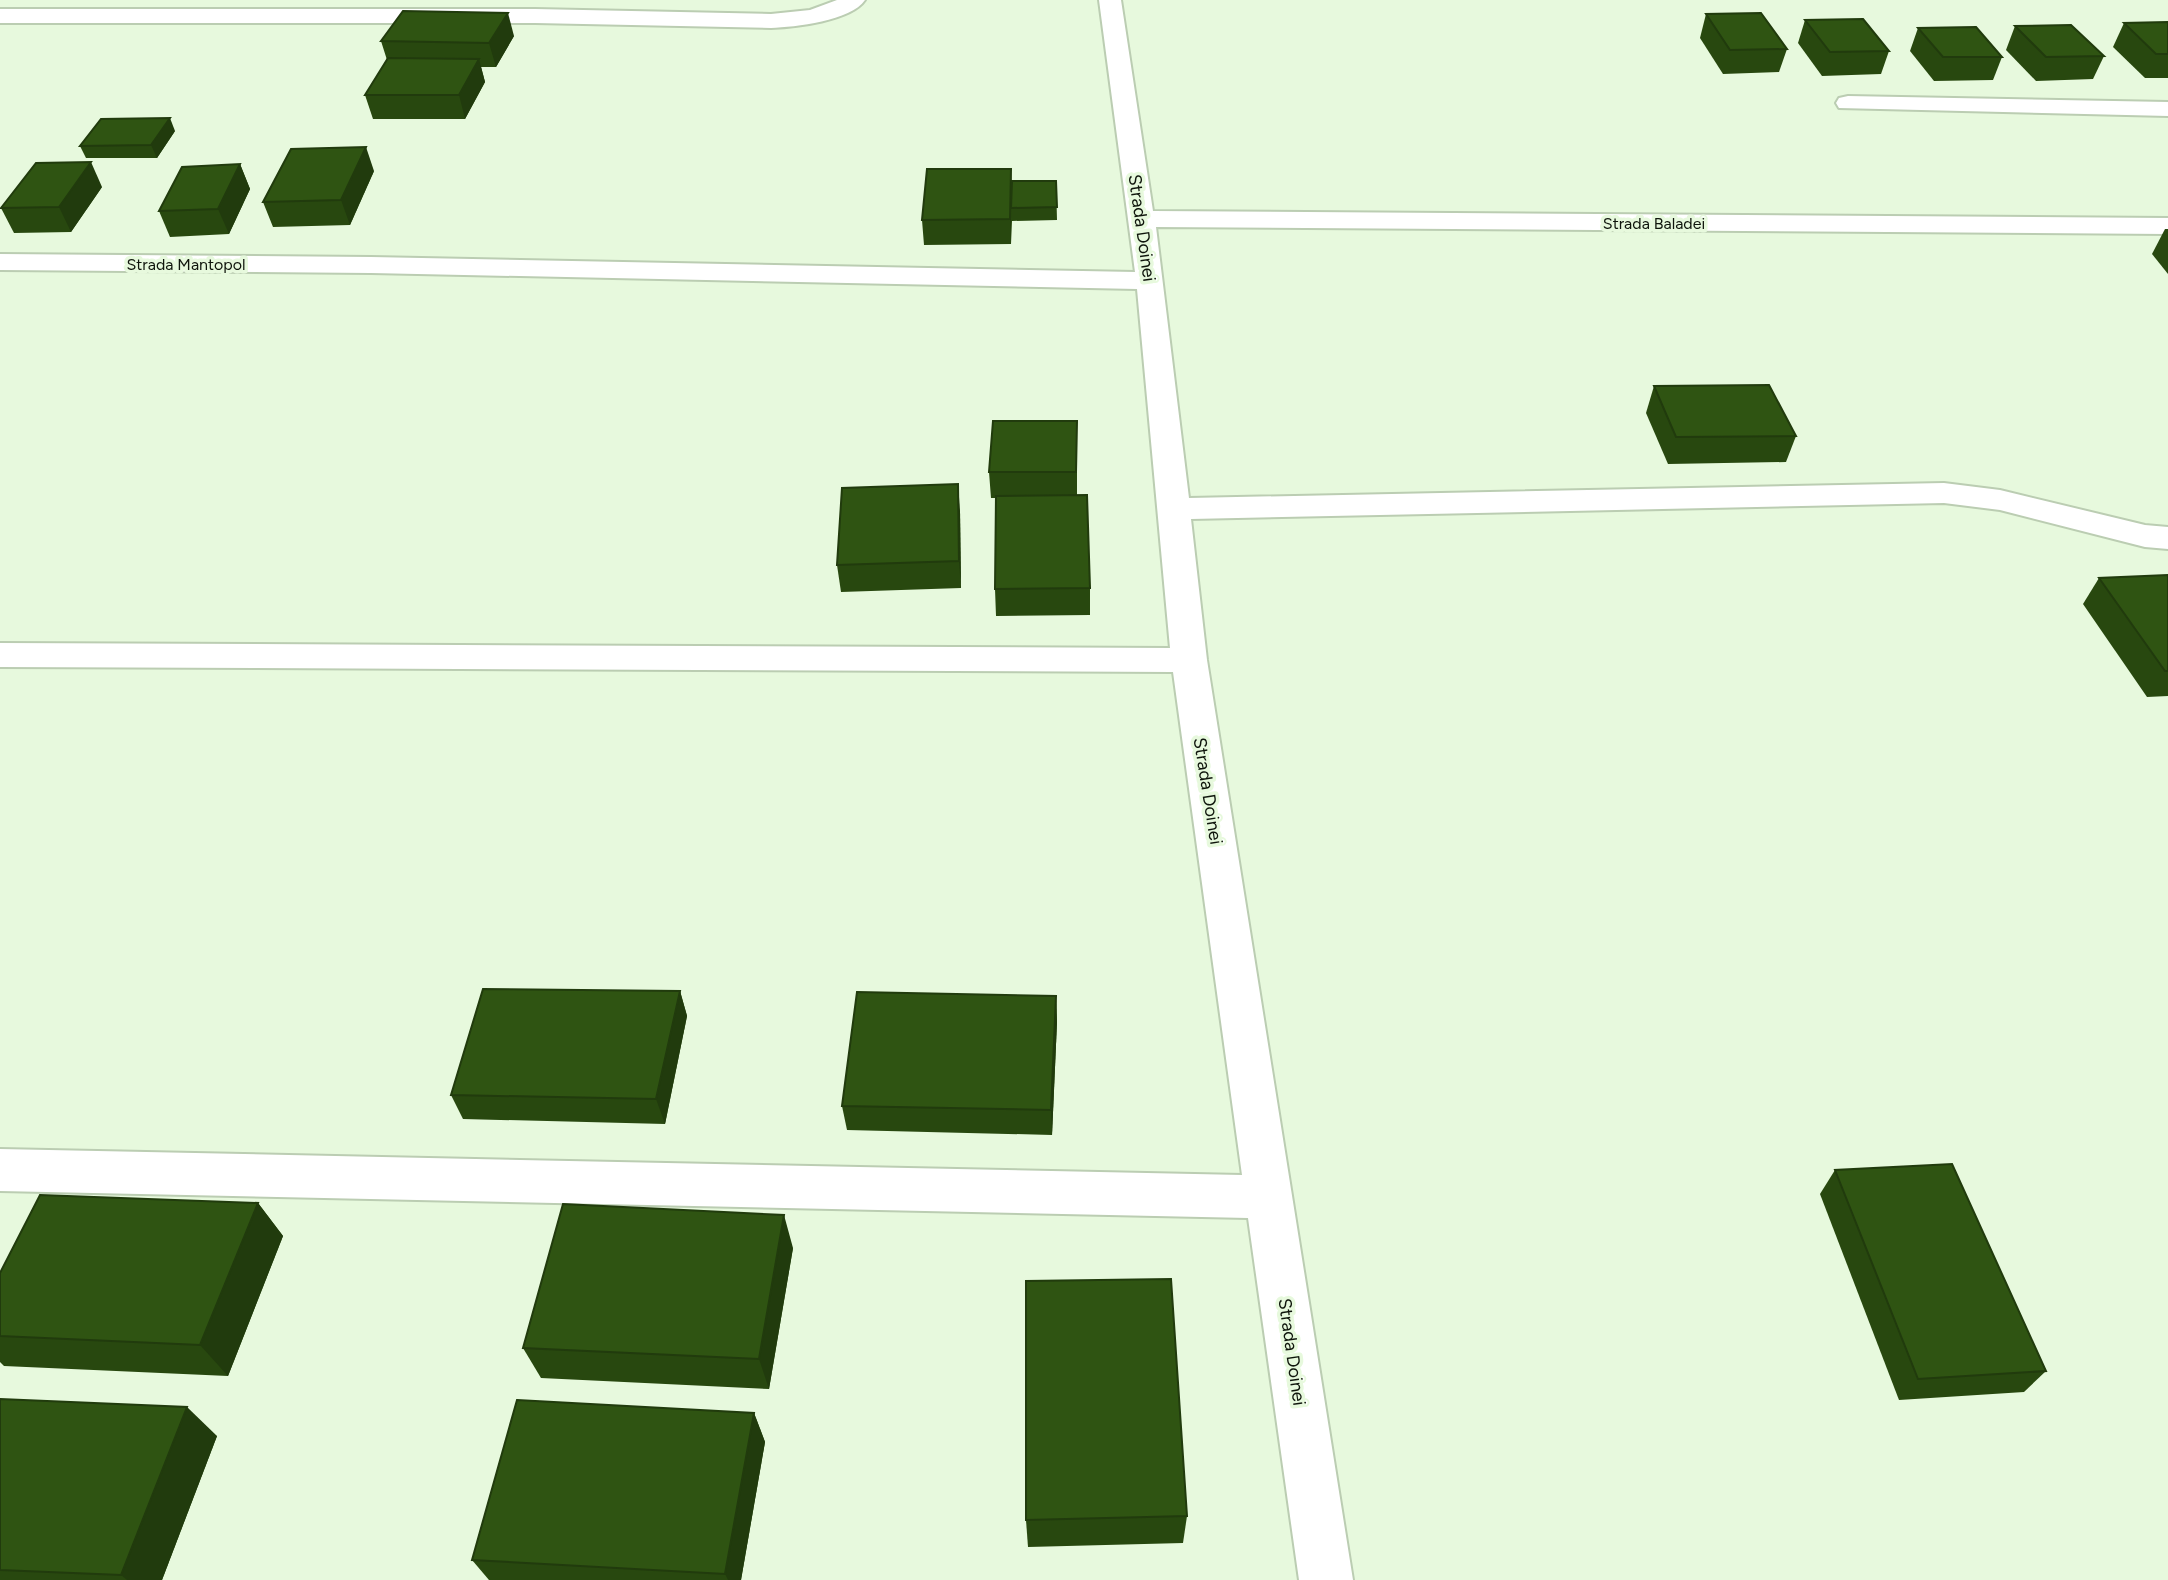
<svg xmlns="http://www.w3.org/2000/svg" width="2168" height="1580" font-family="Figtree,sans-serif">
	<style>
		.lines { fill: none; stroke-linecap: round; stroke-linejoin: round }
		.street-casing { stroke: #bbcdb2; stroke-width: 4 }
		.street { fill: #fff; fill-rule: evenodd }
		.wall { fill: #28480f }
		.shaded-wall { fill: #213b0d }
		.building { fill: #2f5412; stroke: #213b0d; stroke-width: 2 }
		.labels { text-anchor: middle; stroke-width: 7; stroke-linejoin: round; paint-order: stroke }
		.far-street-label { font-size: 16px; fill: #0f150c; stroke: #e7f9dd }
		.street-label { font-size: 18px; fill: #0f150c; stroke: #e7f9dd }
	</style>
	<rect width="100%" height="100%" fill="#e7f9dd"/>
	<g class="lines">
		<defs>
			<g id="street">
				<path d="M 837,0 L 865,0 C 851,21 795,27 771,28 L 535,23 L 0,23 L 0,9 L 535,9 L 771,14 L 810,10 Z"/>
				<path d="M 1099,0 L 1121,0 L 1153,211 L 2168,218 L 2168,234 L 1156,227 L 1189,498 L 1944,483 L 2000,490 L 2145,525 L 2168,527 L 2168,549 L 2145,547 L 2000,510 L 1944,503 L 1191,519 L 1207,660 L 1353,1580 L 1299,1580 L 1248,1218 L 0,1191 L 0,1149 L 1242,1175 L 1173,672 L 0,667 L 0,643 L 1170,648 L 1137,289 L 371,273 L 0,270 L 0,254 L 371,257 L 1135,272 Z"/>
				<path d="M 1848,96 L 2168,102 L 2168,116 L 1839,108 L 1836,103 L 1839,98 Z"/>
			</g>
		</defs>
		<!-- street casing -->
		<use href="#street" class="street-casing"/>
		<!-- street -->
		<use href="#street" class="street"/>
	</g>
	<!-- wall -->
	<g class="wall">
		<path d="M 1706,14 L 1787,49 L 1779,72 L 1723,74 L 1700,38 Z"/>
		<path d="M 1805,20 L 1889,51 L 1881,74 L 1822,76 L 1798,43 Z"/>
		<path d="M 2168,22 L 2168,78 L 2145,78 L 2113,47 L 2124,23 Z"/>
		<path d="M 2015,26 L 2104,56 L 2093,79 L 2036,81 L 2006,50 Z"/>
		<path d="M 1918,28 L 2002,57 L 1993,80 L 1934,81 L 1910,51 Z"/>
		<path d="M 514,36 L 496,67 L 481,67 L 485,82 L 465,119 L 373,119 L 365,95 L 387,60 L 381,41 Z"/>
		<path d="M 175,131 L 157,158 L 86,158 L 80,146 Z"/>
		<path d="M 240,164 L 250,189 L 229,234 L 170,237 L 159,211 Z"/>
		<path d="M 374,171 L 350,225 L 273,227 L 263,202 Z"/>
		<path d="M 1012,181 L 1056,181 L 1057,220 L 1012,221 L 1011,244 L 924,245 L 922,220 Z"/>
		<path d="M 102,187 L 71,232 L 14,233 L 1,208 Z"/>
		<path d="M 2165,229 L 2168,229 L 2168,274 L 2152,254 Z"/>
		<path d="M 1654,386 L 1796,436 L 1786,462 L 1668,464 L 1646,413 Z"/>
		<path d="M 1077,421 L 1077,495 L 1090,588 L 1090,615 L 996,616 L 995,589 L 996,498 L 991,498 L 989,472 Z"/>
		<path d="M 960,511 L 961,588 L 841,592 L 837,565 Z"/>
		<path d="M 2168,575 L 2168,696 L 2147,697 L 2083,604 L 2099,578 Z"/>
		<path d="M 680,991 L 687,1016 L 665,1124 L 463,1119 L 451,1095 Z"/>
		<path d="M 1056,996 L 1057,1022 L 1052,1135 L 847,1130 L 842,1106 Z"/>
		<path d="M 1835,1170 L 2046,1371 L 2024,1392 L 1899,1400 L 1820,1194 Z"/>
		<path d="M 258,1203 L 283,1236 L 228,1376 L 4,1366 L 0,1362 L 0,1336 Z"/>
		<path d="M 793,1248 L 769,1389 L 541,1378 L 523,1348 Z"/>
		<path d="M 0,1399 L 217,1436 L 162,1580 L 0,1580 Z"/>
		<path d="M 754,1413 L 765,1442 L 741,1580 L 489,1580 L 472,1560 Z"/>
		<path d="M 1187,1516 L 1183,1543 L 1028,1547 L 1026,1520 Z"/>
	</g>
	<!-- shaded-wall -->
	<g class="shaded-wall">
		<path d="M 508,13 L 514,36 L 496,67 L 489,43 Z"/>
		<path d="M 479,59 L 485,82 L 465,119 L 459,95 Z"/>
		<path d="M 170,118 L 175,131 L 157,158 L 151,145 Z"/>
		<path d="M 366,147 L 374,171 L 350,225 L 341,200 Z"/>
		<path d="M 91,162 L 102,187 L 71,232 L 59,207 Z"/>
		<path d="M 240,164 L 250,189 L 229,234 L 218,209 Z"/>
		<path d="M 1011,169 L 1012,194 L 1011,208 L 1011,244 L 1010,219 Z"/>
		<path d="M 958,484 L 960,511 L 961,588 L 959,561 Z"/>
		<path d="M 680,991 L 687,1016 L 665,1124 L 656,1099 Z"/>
		<path d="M 1056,996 L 1057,1022 L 1052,1135 L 1051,1110 Z"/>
		<path d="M 258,1203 L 283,1236 L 228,1376 L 200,1345 Z"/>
		<path d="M 784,1215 L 793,1248 L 769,1389 L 759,1359 Z"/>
		<path d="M 187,1407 L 217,1436 L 162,1580 L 127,1580 L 121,1575 Z"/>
		<path d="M 754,1413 L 765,1442 L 741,1580 L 728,1580 L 725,1574 Z"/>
	</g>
	<!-- building -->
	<g class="building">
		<path d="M 403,11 L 508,13 L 489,43 L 381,41 Z"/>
		<path d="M 1761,13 L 1787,49 L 1730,50 L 1706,14 Z"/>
		<path d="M 1863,19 L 1889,51 L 1830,52 L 1805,20 Z"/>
		<path d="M 2168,22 L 2168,54 L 2156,54 L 2124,23 Z"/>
		<path d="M 2071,25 L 2104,56 L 2046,57 L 2015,26 Z"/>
		<path d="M 1976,27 L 2002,57 L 1943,57 L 1918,28 Z"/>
		<path d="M 388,58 L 479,59 L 459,95 L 365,95 Z"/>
		<path d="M 170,118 L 151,145 L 80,146 L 101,119 Z"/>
		<path d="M 366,147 L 341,200 L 263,202 L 291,149 Z"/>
		<path d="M 91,162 L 59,207 L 1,208 L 36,163 Z"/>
		<path d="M 240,164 L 218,209 L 159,211 L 182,167 Z"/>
		<path d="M 927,169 L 1011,169 L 1010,219 L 922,220 Z"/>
		<path d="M 1012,181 L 1056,181 L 1057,207 L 1011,208 Z"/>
		<path d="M 1769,385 L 1796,436 L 1676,437 L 1654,386 Z"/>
		<path d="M 993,421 L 1077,421 L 1076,472 L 989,472 Z"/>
		<path d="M 958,484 L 959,561 L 837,565 L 842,488 Z"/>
		<path d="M 1087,495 L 1090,588 L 995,589 L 996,496 Z"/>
		<path d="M 2168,575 L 2168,671 L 2165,671 L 2099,578 Z"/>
		<path d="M 483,989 L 680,991 L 656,1099 L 451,1095 Z"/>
		<path d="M 857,992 L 1056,996 L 1051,1110 L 842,1106 Z"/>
		<path d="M 1952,1164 L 2046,1371 L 1918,1379 L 1835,1170 Z"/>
		<path d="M 40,1195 L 258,1203 L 200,1345 L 0,1336 L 0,1273 Z"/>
		<path d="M 563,1204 L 784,1215 L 759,1359 L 523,1348 Z"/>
		<path d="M 1171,1279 L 1187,1516 L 1026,1520 L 1026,1281 Z"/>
		<path d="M 0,1399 L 187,1407 L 121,1575 L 0,1570 Z"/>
		<path d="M 517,1400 L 754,1413 L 725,1574 L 472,1560 Z"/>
	</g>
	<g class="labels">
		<!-- far-street labels -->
		<g class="far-street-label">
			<text x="1654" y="229">Strada Baladei</text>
			<text x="186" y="270">Strada Mantopol</text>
		</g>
		<!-- street labels -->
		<g class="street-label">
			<text transform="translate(1142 228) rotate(82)" y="6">Strada Doinei</text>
			<text transform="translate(1208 791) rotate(81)" y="6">Strada Doinei</text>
			<text transform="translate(1292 1352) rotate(82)" y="6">Strada Doinei</text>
		</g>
	</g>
</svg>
